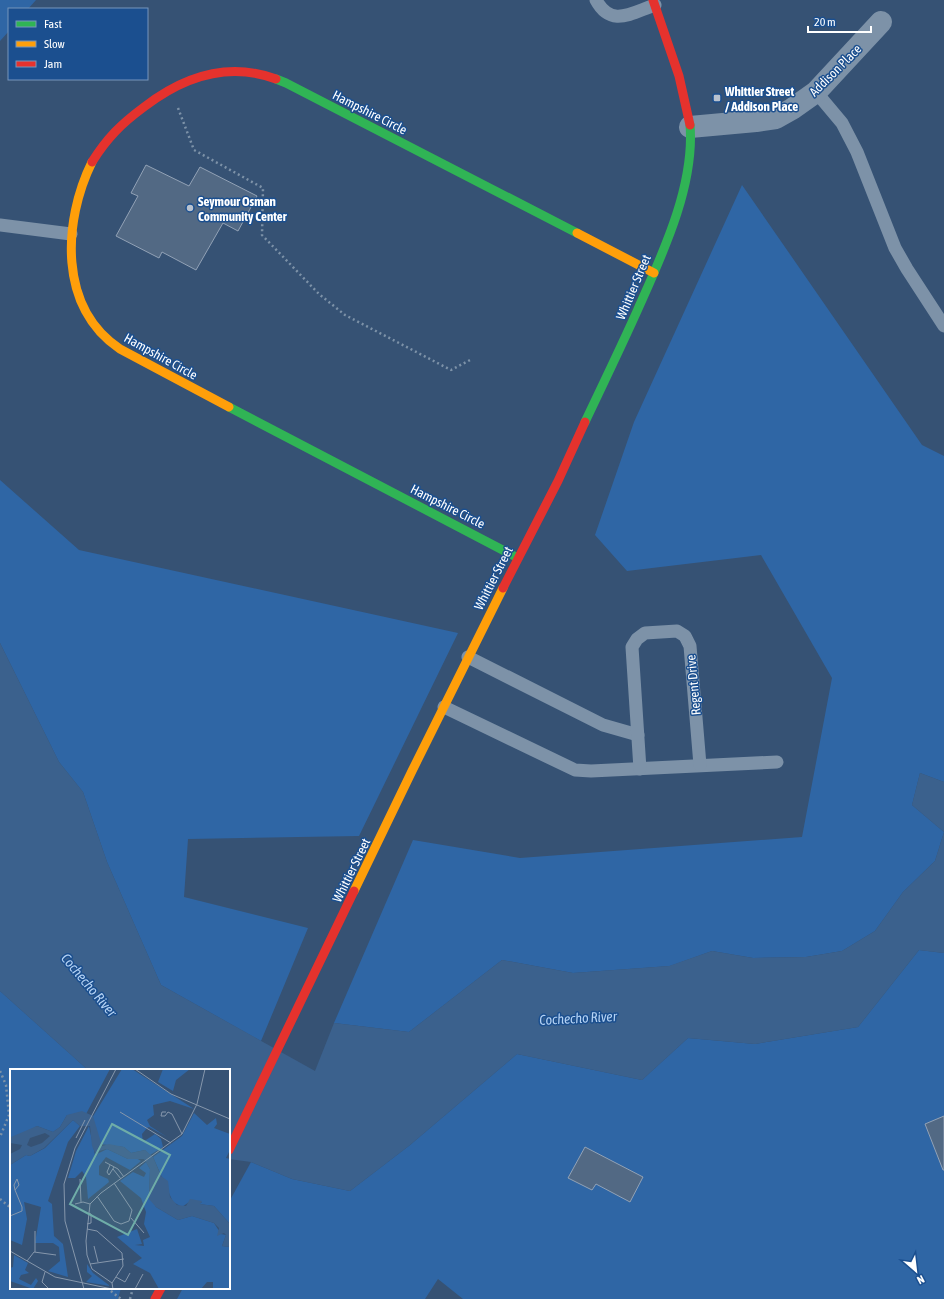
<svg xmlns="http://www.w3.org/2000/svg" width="944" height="1299" font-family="'Asap Condensed',sans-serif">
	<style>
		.green { fill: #2f66a5 }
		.water { fill: #3b618d }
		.building { fill: #526984; stroke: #92a2b6 }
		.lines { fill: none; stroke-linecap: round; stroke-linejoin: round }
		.path { stroke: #7d92a8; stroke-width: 2.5; stroke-dasharray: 2 3; stroke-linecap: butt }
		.lane { stroke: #7d92a8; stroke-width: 13 }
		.street { stroke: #7d92a8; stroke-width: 22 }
		.fast { stroke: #30b455; stroke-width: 9 }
		.slow { stroke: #ff9f0a; stroke-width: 9 }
		.jam { stroke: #e5322d; stroke-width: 9 }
		.poi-dot { fill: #b9c2ce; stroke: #1b4f8f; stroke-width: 1.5 }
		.labels { text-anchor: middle; stroke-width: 3; stroke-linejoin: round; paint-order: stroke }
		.street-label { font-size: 13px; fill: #fff; stroke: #1b4f8f }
		.poi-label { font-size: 13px; font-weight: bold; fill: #fff; stroke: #1b4f8f; text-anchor: start }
		.water-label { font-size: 14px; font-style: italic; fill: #b5d3f5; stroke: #1b4f8f }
		.inset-road { fill: none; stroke: #8697ac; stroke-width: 1 }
		.view { fill: #6fada8; fill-opacity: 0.15; stroke: #6fada8; stroke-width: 2 }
		.inset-edge { fill: none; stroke: #fff; stroke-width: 2 }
	</style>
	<rect width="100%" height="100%" fill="#365274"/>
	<!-- green -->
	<g class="green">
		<path d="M 0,0 L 36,0 L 28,9 L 9,9 L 9,31 L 0,41 Z"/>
		<path d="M 742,185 L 922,445 L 944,456 L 944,782 L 920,773 L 912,805 L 944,832 L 935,861 L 903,892 L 875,931 L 842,951 L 806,957 L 753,958 L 712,951 L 670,966 L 573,973 L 502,960 L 409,1032 L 334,1023 L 413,840 L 520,858 L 802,837 L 832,678 L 761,555 L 627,571 L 595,535 L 634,422 Z"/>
		<path d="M 0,480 L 79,550 L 458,633 L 359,836 L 188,839 L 184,897 L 308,928 L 261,1041 L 161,985 L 107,862 L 83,792 L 59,762 L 0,643 Z"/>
		<path d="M 919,950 L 944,953 L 944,1299 L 463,1299 L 438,1279 L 425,1299 L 177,1299 L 183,1288 L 229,1288 L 229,1202 L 251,1162 L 292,1179 L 350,1191 L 410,1145 L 517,1054 L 642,1080 L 688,1038 L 755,1044 L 858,1027 Z"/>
		<path d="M 0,991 L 88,1070 L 11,1070 L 11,1288 L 121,1288 L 118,1299 L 0,1299 Z"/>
	</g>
	<!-- water -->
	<path class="water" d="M 0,643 L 59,762 L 83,792 L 107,862 L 161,985 L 315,1071 L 334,1023 L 409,1032 L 502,960 L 573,973 L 669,966 L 712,951 L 753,958 L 806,957 L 842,951 L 875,931 L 903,892 L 935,861 L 944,832 L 912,805 L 920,773 L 944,782 L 944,953 L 919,950 L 858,1027 L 755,1044 L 688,1038 L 642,1080 L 517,1054 L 410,1145 L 350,1191 L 292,1179 L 251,1162 L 229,1159 L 229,1070 L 88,1070 L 0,991 Z"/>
	<!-- building -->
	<g class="building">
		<path d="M 146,165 L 189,186 L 200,167 L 257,196 L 238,231 L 223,223 L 196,270 L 162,252 L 159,258 L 116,236 L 138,196 L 131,193 Z"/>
		<path d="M 944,1116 L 944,1170 L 943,1170 L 925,1124 Z"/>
		<path d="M 585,1147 L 643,1177 L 630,1202 L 596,1184 L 592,1190 L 568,1178 Z"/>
	</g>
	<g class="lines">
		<!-- path -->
		<g class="path">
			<path d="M 178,108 L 194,150 L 263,188 L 262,235 L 319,294 L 345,315 L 451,370 L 472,359"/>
			<path d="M 0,1071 L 6,1085 L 9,1115 L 0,1137"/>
			<path d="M 0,1199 L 11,1208"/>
			<path d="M 107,1288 L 121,1299"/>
			<path d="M 130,1299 L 133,1288"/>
		</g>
		<!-- lane -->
		<g class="lane">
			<path d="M 596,0 C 611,28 631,13 655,5"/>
			<path d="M 816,92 L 842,123 L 857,152 L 895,248 L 907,269 L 944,326"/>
			<path d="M 0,225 L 71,234"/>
			<path d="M 468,657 L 603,725 L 638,735"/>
			<path d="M 444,707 L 575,770 L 591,771 L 777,762"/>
			<path d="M 640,769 L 632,647 L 637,639 L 645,633 L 677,631 L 685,636 L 690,646 L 700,765"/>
		</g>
		<!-- street -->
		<path class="street" d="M 690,127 L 756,121 L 776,118 L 792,109 L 816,92 L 881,22"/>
		<!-- fast -->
		<g class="fast">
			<path d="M 276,79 L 286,83 L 577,233"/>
			<path d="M 229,407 L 518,558"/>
			<path d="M 585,422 C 603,384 621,347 638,309 C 662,255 695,186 690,125"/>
		</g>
		<!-- slow -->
		<g class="slow">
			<path d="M 92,162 C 63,221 58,308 120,349 L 229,407"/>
			<path d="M 577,233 L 654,273"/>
			<path d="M 354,891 L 412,771 L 503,588"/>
		</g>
		<!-- jam -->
		<g class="jam">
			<path d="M 653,0 L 679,76 L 690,125"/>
			<path d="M 92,162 C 107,138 121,124 144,107 C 183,77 227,61 276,79"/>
			<path d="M 503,588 L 558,481 L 585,422"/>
			<path d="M 229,1150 L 354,891"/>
			<path d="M 155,1299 L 161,1288"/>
		</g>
	</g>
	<!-- markers -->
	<g class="poi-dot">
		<rect x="713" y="94" width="8" height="8" rx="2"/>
		<circle cx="190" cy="208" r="4"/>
	</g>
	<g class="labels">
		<!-- street labels -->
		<g class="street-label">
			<text transform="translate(835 70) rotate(-45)" y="5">Addison Place</text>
			<text transform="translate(370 112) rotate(27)" y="5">Hampshire Circle</text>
			<text transform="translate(633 287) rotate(-67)" y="5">Whittier Street</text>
			<text transform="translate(161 356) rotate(29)" y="5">Hampshire Circle</text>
			<text transform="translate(448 506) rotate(27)" y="5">Hampshire Circle</text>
			<text transform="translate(493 578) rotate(-63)" y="5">Whittier Street</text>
			<text transform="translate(693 685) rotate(-95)" y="5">Regent Drive</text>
			<text transform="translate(351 870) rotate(-64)" y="5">Whittier Street</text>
		</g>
		<!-- poi labels -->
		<g class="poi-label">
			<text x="725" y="96">Whittier Street<tspan x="725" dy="15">/ Addison Place</tspan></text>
			<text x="198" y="206">Seymour Osman<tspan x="198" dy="15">Community Center</tspan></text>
		</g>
		<!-- water labels -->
		<g class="water-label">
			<text transform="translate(89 985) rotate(50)" y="5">Cochecho River</text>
			<text transform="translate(578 1018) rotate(-3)" y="5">Cochecho River</text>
		</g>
	</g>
	<!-- overview -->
	<g transform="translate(10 1069)">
		<rect width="220" height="220" fill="#365274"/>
		<path d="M 0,0 L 100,0 L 76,45 L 57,46 L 50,58 L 43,63 L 27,57 L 0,72 ZM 112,0 L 122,0 L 184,40 L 160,32 L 143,36 L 144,46 L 137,51 L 140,57 L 157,68 L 139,58 L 137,59 L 132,65 L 133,73 L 145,65 L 151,70 L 153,78 L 140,86 L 135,81 L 121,84 L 114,78 L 90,75 L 82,49 ZM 153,0 L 180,0 L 166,11 L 163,22 L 148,13 ZM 184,44 L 197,56 L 206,49 L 207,55 L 204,59 L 220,65 L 220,81 L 216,89 L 220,90 L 220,155 L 204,137 L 189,135 L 192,133 L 179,133 L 172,138 L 163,133 L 143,88 L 172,67 ZM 63,51 L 70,57 L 58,73 L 38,132 L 42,135 L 44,167 L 53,175 L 58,208 L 38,202 L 50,192 L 49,178 L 43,174 L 25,174 L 31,138 L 14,133 L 17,150 L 12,176 L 0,171 L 0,96 L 16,86 L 20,87 L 35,79 ZM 79,57 L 85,86 L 97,80 L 118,90 L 126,89 L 131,92 L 120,101 L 96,88 L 89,97 L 89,106 L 98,110 L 99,113 L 78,130 L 76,108 L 72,102 L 65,109 L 58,109 L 66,82 ZM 136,93 L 140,100 L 139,126 L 146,138 L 168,151 L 182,147 L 204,154 L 211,165 L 216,166 L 212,177 L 220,178 L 220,220 L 203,220 L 203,213 L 197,213 L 191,220 L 149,220 L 140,204 L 123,195 L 132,189 L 107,168 L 127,160 L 132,175 L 125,176 L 134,177 L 133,171 L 140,168 L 134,155 L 136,143 L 131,129 L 110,112 L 123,103 L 134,108 L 136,104 L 129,99 ZM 4,186 L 18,194 L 15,201 L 19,204 L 11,206 L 9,210 L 21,216 L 26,209 L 28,212 L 23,220 L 0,212 L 0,199 L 3,198 ZM 77,195 L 83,204 L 100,217 L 76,213 L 82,207 L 77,203 Z" fill="#2f66a5"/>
		<path d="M 72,42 L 83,47 L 92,77 L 99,75 L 114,78 L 121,84 L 135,81 L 143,88 L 151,107 L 158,112 L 160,128 L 167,136 L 176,137 L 180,130 L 192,132 L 190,135 L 204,137 L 220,155 L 220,178 L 212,177 L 216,166 L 214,164 L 207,167 L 209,159 L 204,154 L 182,147 L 168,151 L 146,138 L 139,130 L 140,100 L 134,90 L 118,90 L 97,80 L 89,82 L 87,88 L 82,77 L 80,57 L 70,57 L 63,51 L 34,79 L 20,87 L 16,86 L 0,96 L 0,85 L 10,80 L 12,76 L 0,74 L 1,68 L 27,57 L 43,63 L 50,58 L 57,46 ZM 35,64 L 40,67 L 32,74 L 21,78 L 17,76 L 20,69 Z" fill="#3b618d" fill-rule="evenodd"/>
		<path class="inset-road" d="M 125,0 L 161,25 L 220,50M 110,43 L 161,74M 156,43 L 152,43 L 151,47 L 155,47 L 158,43 L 162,45 L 172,65M 66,69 L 75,51M 95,93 L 108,100 L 114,108M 100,96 L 97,103 L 99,106 L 104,98M 103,100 L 111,110M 70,110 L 71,133M 87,127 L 104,152 L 111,155 L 119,152 L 122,141 L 104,114M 65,135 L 73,133 L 80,135M 0,147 L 12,142 L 12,138 L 5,121 L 4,116 L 7,110 L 9,116 L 5,121M 121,149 L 134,164M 77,155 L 81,154 L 81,145 L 78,144M 77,160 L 87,162 L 112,184 L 113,197 L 102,214M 84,177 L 88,193M 0,182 L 45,208 L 102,220M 25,183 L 25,162M 17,192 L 24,183 L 46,186M 80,195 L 114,190M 35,203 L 32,213 L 39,220M 106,208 L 115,213 L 120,204M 74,220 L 55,152 L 54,115 L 65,79 L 106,0M 103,220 L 102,214 L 82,200 L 77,186 L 76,172 L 80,135 L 91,124 L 172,65 L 187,35 L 195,0M 125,220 L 133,205"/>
		<path class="view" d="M 102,55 L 160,86 L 118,166 L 60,135 Z"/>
		<rect width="220" height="220" class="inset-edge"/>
	</g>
	<!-- legend -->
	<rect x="8" y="8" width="140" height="72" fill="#1b4f8f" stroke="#7695bc"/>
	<rect x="16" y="21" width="20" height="6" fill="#30b455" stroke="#7695bc"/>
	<text x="44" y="28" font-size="12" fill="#ffffff">Fast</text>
	<rect x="16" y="41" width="20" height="6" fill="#ff9f0a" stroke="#7695bc"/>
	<text x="44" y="48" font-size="12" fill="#ffffff">Slow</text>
	<rect x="16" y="61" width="20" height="6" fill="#e5322d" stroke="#7695bc"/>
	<text x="44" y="68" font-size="12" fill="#ffffff">Jam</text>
	<!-- north arrow -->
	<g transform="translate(916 1271) rotate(152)" stroke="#1b4f8f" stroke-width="3" paint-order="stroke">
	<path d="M0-3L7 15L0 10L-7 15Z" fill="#ffffff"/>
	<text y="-6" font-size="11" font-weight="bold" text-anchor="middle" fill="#ffffff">N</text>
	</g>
	<!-- scale -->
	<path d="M808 26v6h63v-6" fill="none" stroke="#ffffff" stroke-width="2"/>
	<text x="814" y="26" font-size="12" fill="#ffffff" stroke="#1b4f8f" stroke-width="3" paint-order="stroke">20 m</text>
</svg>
